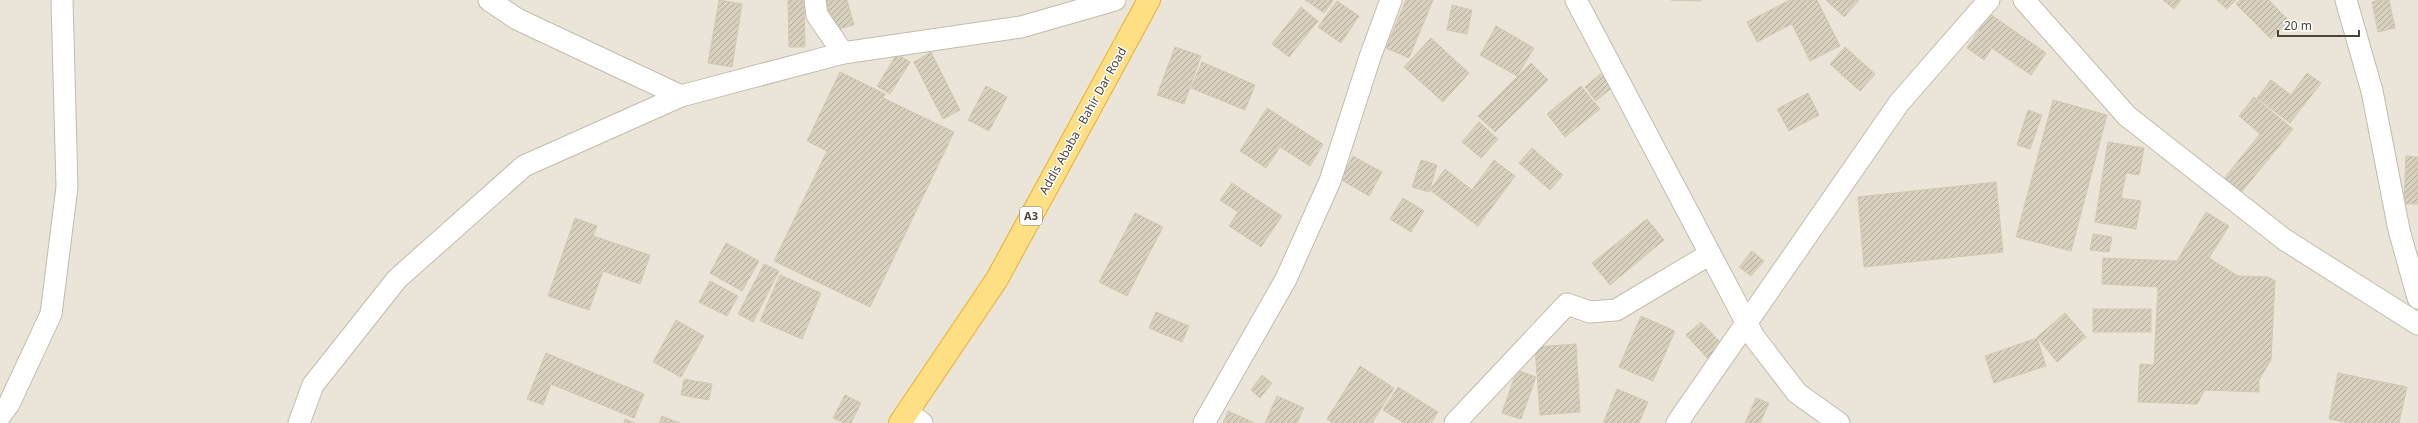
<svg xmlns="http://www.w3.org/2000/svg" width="2418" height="423" font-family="'Noto Sans',sans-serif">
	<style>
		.residential { fill: #eae5d8 }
		.building { fill: url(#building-hatch); stroke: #d4c8b1 }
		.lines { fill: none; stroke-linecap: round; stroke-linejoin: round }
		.minor-casing { stroke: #c2bcab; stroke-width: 23 }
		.trunk-casing { stroke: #e8af32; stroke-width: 24 }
		.minor { stroke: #fff; stroke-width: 21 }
		.trunk { stroke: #ffdf83; stroke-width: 22 }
		.labels { text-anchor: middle; stroke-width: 3; stroke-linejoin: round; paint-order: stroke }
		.shield { fill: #fff; stroke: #817c73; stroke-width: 1 }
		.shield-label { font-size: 11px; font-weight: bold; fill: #4b4437 }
		.street-label { font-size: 12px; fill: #4b4437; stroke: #fff }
	</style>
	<defs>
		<pattern id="building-hatch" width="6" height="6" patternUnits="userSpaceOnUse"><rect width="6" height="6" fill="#d8d0be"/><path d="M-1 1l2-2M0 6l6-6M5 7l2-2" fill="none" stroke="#b1aa9b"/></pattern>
	</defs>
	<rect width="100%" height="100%" fill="#f6f3ea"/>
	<!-- residential -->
	<rect class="residential" x="0" y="0" width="2418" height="423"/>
	<!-- building -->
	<g class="building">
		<path d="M 719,0 L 742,4 L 732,67 L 708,63 Z"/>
		<path d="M 788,0 L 804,0 L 805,47 L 789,47 Z"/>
		<path d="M 826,0 L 847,0 L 854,25 L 834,30 Z"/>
		<path d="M 1305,0 L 1332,0 L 1333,1 L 1324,13 Z"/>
		<path d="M 1406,0 L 1433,0 L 1409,58 L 1386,48 Z"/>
		<path d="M 1671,0 L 1701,0 L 1701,1 Z"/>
		<path d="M 1790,0 L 1817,0 L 1840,46 L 1810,61 L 1792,24 L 1757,42 L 1747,22 Z"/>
		<path d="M 1826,0 L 1859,0 L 1844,17 Z"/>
		<path d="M 2163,0 L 2181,0 L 2174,9 Z"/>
		<path d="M 2217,0 L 2236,0 L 2227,9 Z"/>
		<path d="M 2240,0 L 2269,0 L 2289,21 L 2271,39 L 2236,4 Z"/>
		<path d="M 2379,0 L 2389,0 L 2395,28 L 2378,32 L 2372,2 Z"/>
		<path d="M 1337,1 L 1359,16 L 1341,43 L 1318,27 Z"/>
		<path d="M 1452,5 L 1472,10 L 1467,34 L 1447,30 Z"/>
		<path d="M 1301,7 L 1318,21 L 1289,57 L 1272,44 Z"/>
		<path d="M 1990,14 L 2046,53 L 2031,75 L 1992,48 L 1984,60 L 1967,48 Z"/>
		<path d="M 1496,26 L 1534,48 L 1517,76 L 1480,55 Z"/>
		<path d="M 1431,38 L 1469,73 L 1443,102 L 1404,67 Z"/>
		<path d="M 1175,47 L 1201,56 L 1184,104 L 1157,95 Z"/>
		<path d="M 1845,47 L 1875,74 L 1860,91 L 1830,64 Z"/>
		<path d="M 931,52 L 960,110 L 943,119 L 914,62 Z"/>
		<path d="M 897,54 L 910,62 L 890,94 L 877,86 Z"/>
		<path d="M 1202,62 L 1255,85 L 1245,110 L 1191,88 Z"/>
		<path d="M 1531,63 L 1548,80 L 1495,132 L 1478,116 Z"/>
		<path d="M 840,72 L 885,94 L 883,98 L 954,132 L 870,307 L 774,261 L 827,151 L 807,141 Z"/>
		<path d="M 1603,72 L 1614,86 L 1596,101 L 1585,87 Z"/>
		<path d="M 2307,73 L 2321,83 L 2290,123 L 2257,98 L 2271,80 L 2291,95 Z"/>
		<path d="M 986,86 L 1007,97 L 989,131 L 968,120 Z"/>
		<path d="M 1581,86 L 1600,109 L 1565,137 L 1547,114 Z"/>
		<path d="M 1808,93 L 1819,115 L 1789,131 L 1777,109 Z"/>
		<path d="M 2254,97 L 2293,129 L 2239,195 L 2222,181 L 2260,134 L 2239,116 Z"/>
		<path d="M 2053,100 L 2107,115 L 2071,251 L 2016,237 Z"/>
		<path d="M 1267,108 L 1323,144 L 1310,166 L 1280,147 L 1266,168 L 1240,151 Z"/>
		<path d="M 2028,110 L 2042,115 L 2030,149 L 2017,145 Z"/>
		<path d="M 1479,122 L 1498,139 L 1481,158 L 1462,142 Z"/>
		<path d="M 2108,142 L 2144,148 L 2139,175 L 2126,173 L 2121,198 L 2141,201 L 2136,229 L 2095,222 Z"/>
		<path d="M 1532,148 L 1563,175 L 1550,190 L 1519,163 Z"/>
		<path d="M 1353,156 L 1382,172 L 1369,196 L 1340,179 Z"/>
		<path d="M 2406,156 L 2418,157 L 2418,204 L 2404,204 Z"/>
		<path d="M 1421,160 L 1437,165 L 1429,192 L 1412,187 Z"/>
		<path d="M 1494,160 L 1515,176 L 1478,226 L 1430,190 L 1445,169 L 1472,190 Z"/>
		<path d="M 1996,182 L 2003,252 L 1864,267 L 1858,197 Z"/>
		<path d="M 1232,183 L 1282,216 L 1261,247 L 1229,226 L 1238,212 L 1220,200 Z"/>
		<path d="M 1403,198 L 1424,211 L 1411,232 L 1390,219 Z"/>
		<path d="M 2206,212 L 2229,226 L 2209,258 L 2238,276 L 2268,277 L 2275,281 L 2271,360 L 2259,380 L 2259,392 L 2205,390 L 2197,404 L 2138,402 L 2140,364 L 2154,365 L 2158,287 L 2102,284 L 2103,258 L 2177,261 Z"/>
		<path d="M 1135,213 L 1163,227 L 1127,296 L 1099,282 Z"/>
		<path d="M 575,218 L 597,226 L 593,236 L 650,255 L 640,284 L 603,271 L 589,310 L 548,296 Z"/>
		<path d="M 1647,219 L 1664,240 L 1610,285 L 1592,263 Z"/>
		<path d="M 2093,234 L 2112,237 L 2109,252 L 2090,250 Z"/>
		<path d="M 726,243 L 759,261 L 742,291 L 710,273 Z"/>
		<path d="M 1752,251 L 1764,261 L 1751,276 L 1739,267 Z"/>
		<path d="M 764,264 L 779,271 L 753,322 L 738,314 Z"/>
		<path d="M 780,275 L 821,293 L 802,339 L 760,321 Z"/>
		<path d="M 710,281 L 738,296 L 727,316 L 699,302 Z"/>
		<rect x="2093" y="309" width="58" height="23"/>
		<path d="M 1156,312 L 1189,326 L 1182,342 L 1149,328 Z"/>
		<path d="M 2065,313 L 2086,337 L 2057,362 L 2037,337 Z"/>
		<path d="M 1641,316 L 1675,331 L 1653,381 L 1619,367 Z"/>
		<path d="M 676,320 L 704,336 L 681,377 L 653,362 Z"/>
		<path d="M 1701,322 L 1724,346 L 1709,360 L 1686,335 Z"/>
		<path d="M 2037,338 L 2046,366 L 1994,383 L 1985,356 Z"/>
		<path d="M 1576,344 L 1580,412 L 1540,415 L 1535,347 Z"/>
		<path d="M 546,353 L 644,394 L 634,418 L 551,384 L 543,405 L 527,399 Z"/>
		<path d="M 1360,366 L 1394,388 L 1372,423 L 1333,423 L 1327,419 Z"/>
		<path d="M 1517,370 L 1536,377 L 1521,419 L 1502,413 Z"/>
		<path d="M 2338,373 L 2407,387 L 2399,423 L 2349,423 L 2329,419 Z"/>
		<path d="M 1262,375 L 1272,383 L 1260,398 L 1251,390 Z"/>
		<path d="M 684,379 L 712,384 L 709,400 L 681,395 Z"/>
		<path d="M 1398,387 L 1438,412 L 1431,423 L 1404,423 L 1383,410 Z"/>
		<path d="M 1617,389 L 1648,402 L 1639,423 L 1603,423 Z"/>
		<path d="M 845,395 L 861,403 L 851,423 L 844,423 L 833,418 Z"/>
		<path d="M 1277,396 L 1304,408 L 1297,423 L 1265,423 Z"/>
		<path d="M 1756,398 L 1769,403 L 1760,423 L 1745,423 Z"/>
		<path d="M 1228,411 L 1255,423 L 1223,423 Z"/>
		<path d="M 662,416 L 680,423 L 659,423 Z"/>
		<path d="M 625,419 L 635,423 L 624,423 Z"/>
	</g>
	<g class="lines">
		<defs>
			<g id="minor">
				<path d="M 489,0 L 517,19 L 681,96 L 843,53 L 1021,27 L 1115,0"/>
				<path d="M 815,0 L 817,15 L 843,53"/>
				<path d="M 1576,0 L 1754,337 L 1797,393 L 1839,423"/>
				<path d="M 2024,0 L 2127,116 L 2285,240 L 2418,324"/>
				<path d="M 2346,0 L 2372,91 L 2399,230 L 2418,298"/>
				<path d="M 907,412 L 922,423"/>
				<path d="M 0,416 L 9,404 L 51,314 L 67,187 L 62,0"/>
				<path d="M 299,423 L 313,385 L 397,279 L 524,166 L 681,96"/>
				<path d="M 1204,423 L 1286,279 L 1330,181 L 1370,57 L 1391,0"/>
				<path d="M 1455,423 L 1567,304 L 1590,312 L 1616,310 L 1710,254"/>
				<path d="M 1677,423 L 1899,103 L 1989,0"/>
			</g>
			<path id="trunk" d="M 900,423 L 997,279 L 1149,0"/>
		</defs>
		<!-- minor casing -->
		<use href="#minor" class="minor-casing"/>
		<!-- trunk casing -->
		<use href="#trunk" class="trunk-casing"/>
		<!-- minor -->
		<use href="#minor" class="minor"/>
		<!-- trunk -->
		<use href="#trunk" class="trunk"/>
	</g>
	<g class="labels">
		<!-- shield labels -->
		<rect class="shield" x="1020" y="207" width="22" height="18" rx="3"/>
		<g class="shield-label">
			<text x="1031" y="220">A3</text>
		</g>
		<!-- street labels -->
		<g class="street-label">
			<text transform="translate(1083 121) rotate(-61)" y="4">Addis Ababa - Bahir Dar Road</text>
		</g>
	</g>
	<!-- scale -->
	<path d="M2278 30v6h81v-6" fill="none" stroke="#4b4437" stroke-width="2"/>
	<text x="2284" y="30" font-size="12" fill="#4b4437" stroke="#ffffff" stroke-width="3" paint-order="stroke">20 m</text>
</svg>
